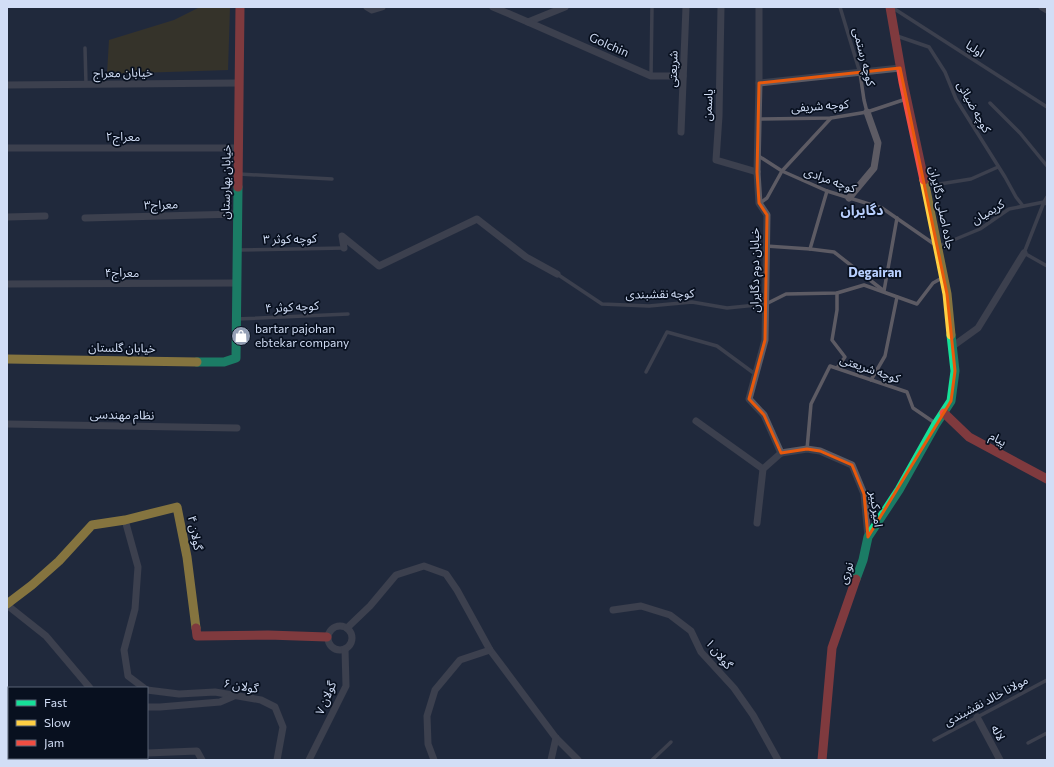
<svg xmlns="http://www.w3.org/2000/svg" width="1054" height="767" font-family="Commissioner,'Noto Sans Arabic',sans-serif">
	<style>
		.green { fill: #4f3e16 }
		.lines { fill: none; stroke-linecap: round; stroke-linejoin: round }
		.lane { stroke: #5d5b64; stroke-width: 3.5 }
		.street { stroke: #5d5b64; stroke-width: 7 }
		.fast { stroke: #16e098; stroke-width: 9 }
		.slow { stroke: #ffcf43; stroke-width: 9 }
		.jam { stroke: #f24e42; stroke-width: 9 }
		.marked { fill: none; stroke: #e8590c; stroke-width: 3; stroke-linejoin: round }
		.labels { text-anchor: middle; stroke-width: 3.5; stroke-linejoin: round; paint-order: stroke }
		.street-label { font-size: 12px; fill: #d2def6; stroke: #08101f }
		.poi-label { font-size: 12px; fill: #d2def6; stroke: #08101f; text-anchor: start }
		.neighbourhood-label { font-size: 13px; font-weight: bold; fill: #b9d0ff; stroke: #08101f }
		.quarter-label { font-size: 14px; font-weight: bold; fill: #b9d0ff; stroke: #08101f }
	</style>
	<rect width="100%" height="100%" fill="#21293d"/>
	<!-- green -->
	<path class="green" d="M 200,7 L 230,7 L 228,70 L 107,74 L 109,40 L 174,20 Z"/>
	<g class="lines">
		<!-- lane -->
		<g class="lane">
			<path d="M 840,7 L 860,73 L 864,100 L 867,112"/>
			<path d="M 893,8 L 1047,107"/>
			<path d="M 897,36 L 929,47 L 945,72 L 956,99 L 1005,177 L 1016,197 L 1023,206"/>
			<path d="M 85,48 L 86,84"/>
			<path d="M 651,76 L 652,7"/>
			<path d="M 990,103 L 1020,133 L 1047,166"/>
			<path d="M 758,119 L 831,118 L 867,112 L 906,99"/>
			<path d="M 757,155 L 782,171 L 827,191 L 882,208 L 934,244"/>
			<path d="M 239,174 L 332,179"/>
			<path d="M 927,186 L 971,179 L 998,167"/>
			<path d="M 760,203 L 767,198 L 782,171 L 831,118"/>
			<path d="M 1047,204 L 1044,202 L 1024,253 L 1047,266"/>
			<path d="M 766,246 L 810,249 L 834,252 L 884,291 L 897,218"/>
			<path d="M 939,246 L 980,229 L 1009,209 L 1044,202 L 1047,197"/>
			<path d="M 810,249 L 827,191"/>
			<path d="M 238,250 L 344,248"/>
			<path d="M 557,274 L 602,304 L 649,306 L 692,302 L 727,308 L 766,304 L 786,294 L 837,293 L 864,285 L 917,304 L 933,283 L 942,278"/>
			<path d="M 237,319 L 348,314"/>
			<path d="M 837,368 L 845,357 L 832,340 L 837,310 L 837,293"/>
			<path d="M 646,372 L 667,332 L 717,346 L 755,374"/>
			<path d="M 871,380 L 885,356 L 897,297"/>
			<path d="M 807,449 L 811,404 L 830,366 L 907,392 L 913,408 L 935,423"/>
			<path d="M 934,740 L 1047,680"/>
			<path d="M 1028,743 L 1047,733"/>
			<path d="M 652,760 L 671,742"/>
		</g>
		<!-- street -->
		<g class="street">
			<path d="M 367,7 L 372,10 L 382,7"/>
			<path d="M 493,7 L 528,22 L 565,7"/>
			<path d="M 721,7 L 719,116 L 716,160 L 757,172"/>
			<path d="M 759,7 L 759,83 L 757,172 L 759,203 L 767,215 L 765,340 L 749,399 L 764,415 L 781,453"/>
			<path d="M 1042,7 L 1047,10"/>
			<path d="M 528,22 L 651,76 L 683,76"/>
			<path d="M 759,83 L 900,68"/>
			<path d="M 7,85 L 239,83"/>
			<path d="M 681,132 L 686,7"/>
			<path d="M 7,148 L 239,148"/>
			<path d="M 849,198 L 874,168 L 878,143 L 867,112"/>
			<path d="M 7,217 L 45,216"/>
			<path d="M 85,218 L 238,214"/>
			<path d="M 344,248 L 342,236 L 379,266 L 477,219 L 526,257 L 557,274"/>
			<path d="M 7,284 L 237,283"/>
			<path d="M 953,346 L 978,328 L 1024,253"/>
			<path d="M 696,421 L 763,469"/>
			<path d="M 7,424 L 237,428"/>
			<path d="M 781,453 L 807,449 L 820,451 L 852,465 L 864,494 L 868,537"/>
			<path d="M 125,520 L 138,567 L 135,609 L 124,650 L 128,676 L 144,688"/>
			<path d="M 757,523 L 763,469 L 781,453"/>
			<path d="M 7,605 L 46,636 L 90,688"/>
			<path d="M 613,610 L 641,606 L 670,615 L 691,631 L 701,652 L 734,688 L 753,715 L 778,760"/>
			<circle cx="340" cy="638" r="12"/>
			<path d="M 347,628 L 370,606 L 396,575 L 424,566 L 446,574 L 457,590 L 490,650 L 556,738 L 578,760"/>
			<path d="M 147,690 L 179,694 L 215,692 L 261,700 L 275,707 L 283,727 L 277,760"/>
			<path d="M 147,707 L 160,707 L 220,702 L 234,696"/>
			<path d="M 7,711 L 9,713"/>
			<path d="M 977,717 L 1000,760"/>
			<path d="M 147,753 L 197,751 L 202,760"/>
			<path d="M 309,760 L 346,686 L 345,649"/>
			<path d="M 434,760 L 428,744 L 427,716 L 435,690 L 460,660 L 490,650"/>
			<path d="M 551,760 L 556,738"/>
		</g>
		<!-- fast -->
		<g class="fast">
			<path d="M 197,362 L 224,362 L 236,358 L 238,187"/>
			<path d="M 856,579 L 863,560 L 868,537 L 899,490 L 936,424 L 951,401 L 955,371 L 951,335"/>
		</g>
		<!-- slow -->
		<g class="slow">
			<path d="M 924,180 L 947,294 L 951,335"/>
			<path d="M 7,359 L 197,362"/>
			<path d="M 7,604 L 32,585 L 59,561 L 92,525 L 125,520 L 177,507 L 187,557 L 196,628"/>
		</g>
		<!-- jam -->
		<g class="jam">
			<path d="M 890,7 L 903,82 L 924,180"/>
			<path d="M 238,187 L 240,7"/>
			<path d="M 944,413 L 969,437 L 1047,479"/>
			<path d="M 196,628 L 197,636 L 268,635 L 327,637"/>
			<path d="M 822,760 L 832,648 L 856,579"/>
		</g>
	</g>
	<!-- marked area -->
	<path d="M0 0H1054V767H0ZM 900,68 L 947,294 L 955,371 L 951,401 L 868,537 L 864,494 L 852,465 L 820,451 L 807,449 L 781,453 L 764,415 L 749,399 L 765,340 L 767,215 L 759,203 L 757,172 L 759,83 Z" fill="#21293d" fill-opacity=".55" fill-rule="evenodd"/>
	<path class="marked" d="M 900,68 L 947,294 L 955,371 L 951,401 L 868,537 L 864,494 L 852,465 L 820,451 L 807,449 L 781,453 L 764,415 L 749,399 L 765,340 L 767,215 L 759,203 L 757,172 L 759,83 Z"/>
	<!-- icons -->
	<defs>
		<symbol id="shop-disc" viewBox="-11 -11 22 22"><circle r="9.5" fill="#949fb5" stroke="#08101f"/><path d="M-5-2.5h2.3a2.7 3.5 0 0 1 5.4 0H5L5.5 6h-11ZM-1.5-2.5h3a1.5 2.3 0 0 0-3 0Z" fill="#fff"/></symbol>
	</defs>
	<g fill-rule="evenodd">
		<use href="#shop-disc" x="230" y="325" width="22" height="22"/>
	</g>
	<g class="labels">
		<!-- street labels -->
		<g class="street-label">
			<text transform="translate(609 45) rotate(24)" y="4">Golchin</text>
			<text transform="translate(975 49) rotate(33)" y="4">اولیا</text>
			<text transform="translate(864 57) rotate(76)" y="4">کوچه رستمی</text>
			<text transform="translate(673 69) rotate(-88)" y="4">شریعتی</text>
			<text transform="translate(123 73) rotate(-1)" y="4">خیابان معراج</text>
			<text transform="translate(708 105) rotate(-87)" y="4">یاسمن</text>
			<text transform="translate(820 106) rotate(-4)" y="4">کوچه شریفی</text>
			<text transform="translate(974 107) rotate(61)" y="4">کوچه ضیائی</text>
			<text x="123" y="141">معراج۲</text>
			<text transform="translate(830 180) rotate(20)" y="4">کوچه مرادی</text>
			<text transform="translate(226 182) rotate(-89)" y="4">خیابان بهارستان</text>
			<text transform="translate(161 205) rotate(-2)" y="4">معراج۳</text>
			<text transform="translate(942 208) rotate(78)" y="4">جاده اصلی دگایران</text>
			<text transform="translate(988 212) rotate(-31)" y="4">کریمیان</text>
			<text transform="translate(290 239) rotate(-1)" y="4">کوچه کوثر ۳</text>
			<text transform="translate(755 270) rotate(-90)" y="4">خیابان دوم دگایران</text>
			<text x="122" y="277">معراج۴</text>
			<text transform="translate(660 294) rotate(-1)" y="4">کوچه نقشبندی</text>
			<text transform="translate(292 307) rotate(-3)" y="4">کوچه کوثر ۴</text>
			<text transform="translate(122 348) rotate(1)" y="4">خیابان گلستان</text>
			<text transform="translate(870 369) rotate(19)" y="4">کوچه شریعتی</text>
			<text transform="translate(122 415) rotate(1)" y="4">نظام مهندسی</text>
			<text transform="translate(998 439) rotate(28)" y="4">پیام</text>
			<text transform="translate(876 509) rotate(82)" y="4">امیرکبیر</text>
			<text transform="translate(195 533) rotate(79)" y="4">گولان ۴</text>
			<text transform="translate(846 573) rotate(-71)" y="4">نوری</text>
			<text transform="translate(719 654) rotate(51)" y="4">گولان ۱</text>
			<text transform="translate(241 686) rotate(10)" y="4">گولان ۶</text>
			<text transform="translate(326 698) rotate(-67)" y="4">گولان ۷</text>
			<text transform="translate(986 701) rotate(-28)" y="4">مولانا خالد نقشبندی</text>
			<text transform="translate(998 733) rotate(62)" y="4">لاله</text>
		</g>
		<!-- poi labels -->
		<g class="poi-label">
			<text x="255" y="333">bartar pajohan<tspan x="255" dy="14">ebtekar company</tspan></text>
		</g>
		<!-- neighbourhood labels -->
		<g class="neighbourhood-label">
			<text x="875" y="277">Degairan</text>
		</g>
		<!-- quarter labels -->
		<g class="quarter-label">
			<text x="862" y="215">دگایران</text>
		</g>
	</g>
	<!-- border -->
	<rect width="1054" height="767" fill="none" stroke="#d2def6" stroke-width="16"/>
	<!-- legend -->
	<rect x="8" y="687" width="140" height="72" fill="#08101f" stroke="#596275"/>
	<rect x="16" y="700" width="20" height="6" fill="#16e098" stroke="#596275"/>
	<text x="44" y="707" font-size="12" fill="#d2def6">Fast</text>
	<rect x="16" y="720" width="20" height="6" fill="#ffcf43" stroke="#596275"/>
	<text x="44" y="727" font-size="12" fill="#d2def6">Slow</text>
	<rect x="16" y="740" width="20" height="6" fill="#f24e42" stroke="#596275"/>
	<text x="44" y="747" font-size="12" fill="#d2def6">Jam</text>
</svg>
